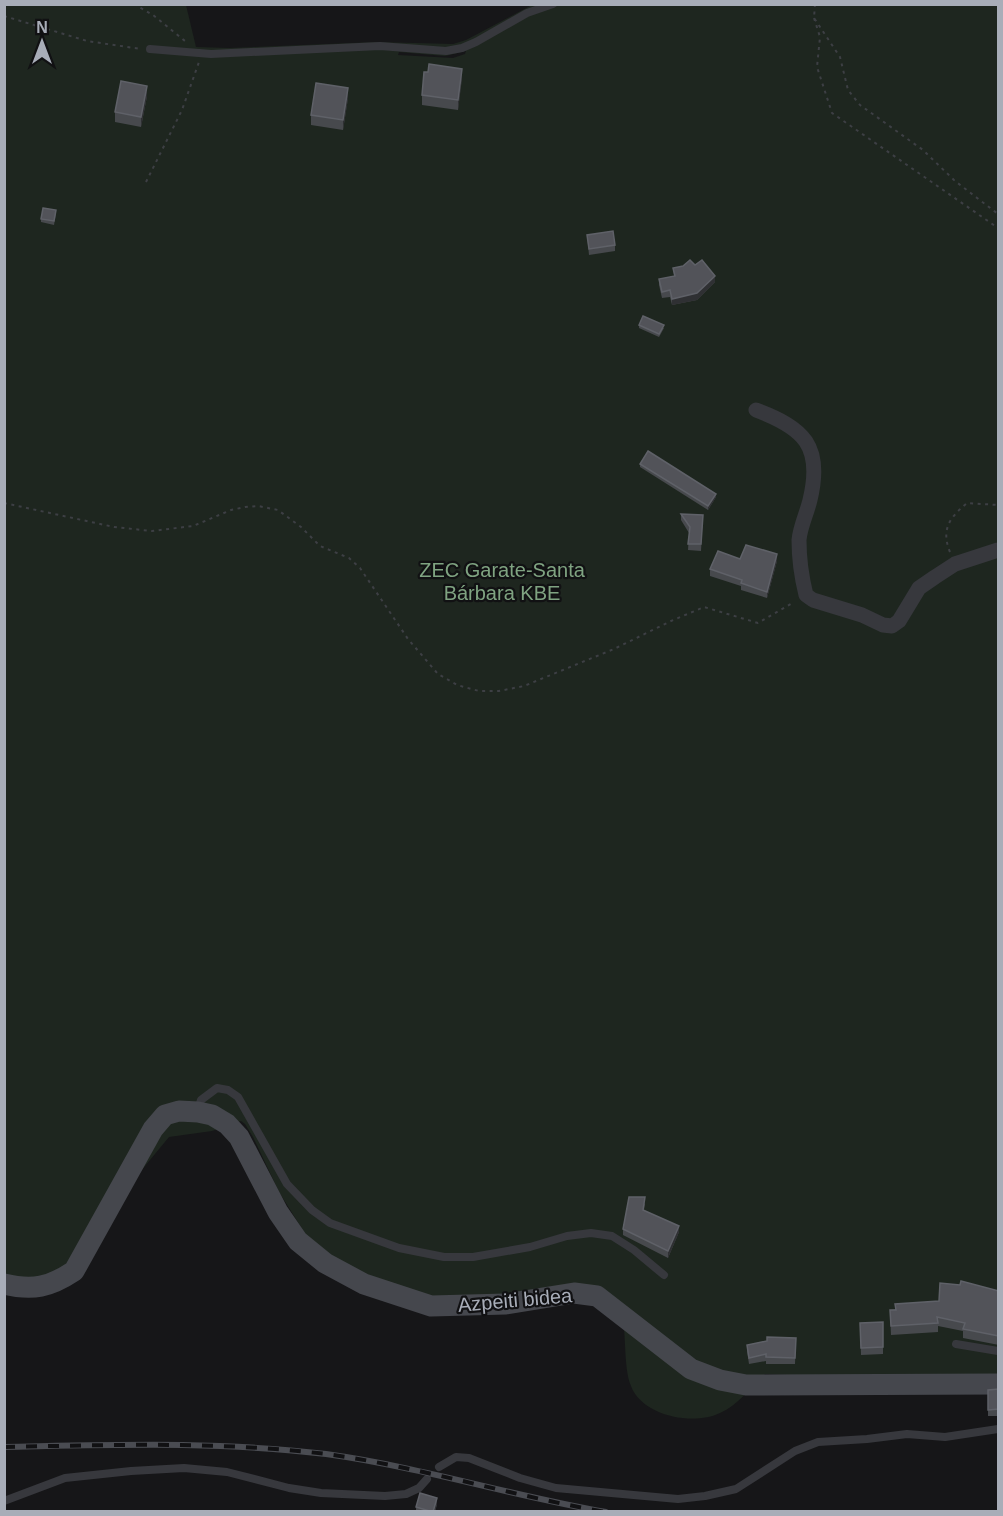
<svg xmlns="http://www.w3.org/2000/svg" width="1003" height="1516" font-family="Arial,sans-serif">
	<style>
		.green { fill: #1e261f; fill-rule: evenodd }
		.lines { fill: none; stroke-linecap: round; stroke-linejoin: round }
		.path { stroke: #3d3f44; stroke-width: 2; stroke-dasharray: 3 4.5; stroke-linecap: butt }
		.lane { stroke: #37383d; stroke-width: 8 }
		.street { stroke: #37383d; stroke-width: 15 }
		.secondary { stroke: #45474d; stroke-width: 21 }
		.rail-casing { stroke: #4a4c52; stroke-width: 6 }
		.rail { stroke: #111113; stroke-width: 4; stroke-dasharray: 11; stroke-linecap: butt }
		.wall { fill: #47494d }
		.shaded-wall { fill: #2f3033 }
		.building { fill: #525359; stroke: #5f6168; stroke-width: 1.5 }
		.labels { text-anchor: middle; stroke-width: 4.5; stroke-linejoin: round; paint-order: stroke }
		.park-label { font-size: 20px; fill: #7fa381; stroke: #111113 }
		.street-label { font-size: 20px; fill: #a8adb8; stroke: #111113 }
	</style>
	<rect width="100%" height="100%" fill="#161618"/>
	<!-- green -->
	<path class="green" d="M 4,5 L 186,5 L 196,47 L 229,48 L 376,42 L 453,44 L 466,40 L 532,5 L 998,5 L 998,1378 L 810,1376 L 765,1374 C 751,1387 738,1405 720,1413 C 693,1426 642,1416 631,1386 C 623,1367 627,1332 621,1308 L 532,1293 L 423,1297 L 346,1267 L 306,1235 L 279,1192 L 253,1137 L 245,1124 L 241,1121 L 212,1131 L 169,1137 L 88,1235 L 71,1264 L 47,1282 L 5,1276 ZM 466,51 L 465,54 L 453,58 L 398,55 L 399,52 L 445,56 Z"/>
	<g class="lines">
		<!-- path -->
		<g class="path">
			<path d="M 134,4 L 153,15 L 185,41"/>
			<path d="M 815,4 L 814,18 L 840,57 L 848,90 L 860,105 L 923,150 L 955,181 L 998,214"/>
			<path d="M 4,16 L 87,41 L 141,49"/>
			<path d="M 814,18 L 820,37 L 817,67 L 832,113 L 998,228"/>
			<path d="M 146,182 L 182,110 L 199,62"/>
			<path d="M 4,503 L 114,527 L 152,531 L 193,526 L 231,510 L 245,507 L 258,506 L 278,510 L 301,527 L 320,546 L 349,558 L 360,568 L 408,639 L 438,674 L 457,685 L 479,691 L 499,691 L 524,686 L 614,649 L 671,621 L 704,607 L 758,623 L 794,602"/>
			<path d="M 950,552 C 941,530 949,518 967,503 L 998,505"/>
		</g>
		<!-- lane -->
		<g class="lane">
			<path d="M 150,49 L 211,54 L 380,46 L 446,51 L 462,48 L 476,42 L 527,13 L 553,4"/>
			<path d="M 198,1110 L 201,1100 L 217,1088 L 228,1090 L 238,1097 L 287,1184 L 312,1210 L 330,1223 L 399,1248 L 444,1257 L 473,1257 L 530,1247 L 567,1236 L 591,1233 L 612,1236 L 634,1250 L 664,1275"/>
			<path d="M 956,1344 L 998,1351"/>
			<path d="M 439,1467 L 456,1457 L 469,1458 L 520,1478 L 556,1488 L 678,1499 L 705,1496 L 736,1489 L 795,1451 L 818,1442 L 867,1439 L 907,1434 L 945,1437 L 998,1429"/>
			<path d="M 4,1501 L 65,1478 L 131,1471 L 184,1468 L 227,1472 L 289,1488 L 321,1493 L 385,1496 L 406,1494 L 419,1488 L 427,1479"/>
		</g>
		<!-- street -->
		<path class="street" d="M 756,410 C 804,428 823,446 810,500 C 807,513 800,527 799,540 C 799,557 802,579 806,595 L 813,600 L 862,615 L 883,625 L 892,626 L 899,621 L 919,588 L 935,577 L 955,564 L 998,550"/>
		<!-- secondary -->
		<path class="secondary" d="M 4,1284 C 33,1291 50,1287 74,1271 L 153,1129 L 165,1115 L 179,1111 L 198,1112 L 212,1115 L 227,1124 L 239,1137 L 278,1212 L 298,1241 L 325,1263 L 364,1284 L 431,1306 L 506,1304 L 574,1293 L 597,1296 L 691,1369 L 720,1380 L 746,1385 L 998,1384"/>
		<defs>
			<path id="rail" d="M 4,1447 C 112,1445 219,1441 326,1454 C 421,1467 512,1496 606,1512"/>
		</defs>
		<!-- rail casing -->
		<use href="#rail" class="rail-casing"/>
		<!-- rail -->
		<use href="#rail" class="rail"/>
	</g>
	<!-- wall -->
	<g class="wall">
		<path d="M 462,78 L 458,110 L 422,105 L 422,95 Z"/>
		<path d="M 147,96 L 141,127 L 115,122 L 115,112 Z"/>
		<path d="M 348,98 L 343,130 L 311,125 L 311,115 Z"/>
		<path d="M 56,213 L 54,225 L 41,222 L 41,219 Z"/>
		<path d="M 587,235 L 615,245 L 615,251 L 589,255 Z"/>
		<path d="M 673,268 L 715,282 L 697,300 L 672,305 L 670,297 L 662,298 L 659,285 L 659,279 L 674,276 Z"/>
		<path d="M 639,325 L 664,328 L 659,337 L 639,328 Z"/>
		<path d="M 640,464 L 716,497 L 708,510 L 640,467 Z"/>
		<path d="M 681,514 L 703,515 L 701,551 L 688,550 L 689,533 L 681,520 Z"/>
		<path d="M 740,559 L 777,561 L 767,598 L 741,590 L 741,586 L 710,576 L 710,569 Z"/>
		<path d="M 645,1203 L 644,1210 L 679,1232 L 668,1258 L 623,1235 L 623,1229 Z"/>
		<path d="M 999,1291 L 999,1345 L 963,1338 L 963,1331 L 938,1326 L 938,1332 L 891,1335 L 890,1310 Z"/>
		<path d="M 860,1323 L 883,1347 L 883,1354 L 861,1355 Z"/>
		<path d="M 796,1338 L 795,1364 L 766,1364 L 766,1361 L 749,1364 L 747,1351 L 747,1345 Z"/>
		<path d="M 999,1389 L 999,1416 L 988,1416 L 988,1390 Z"/>
		<path d="M 437,1504 L 435,1512 L 416,1512 L 416,1507 Z"/>
	</g>
	<!-- shaded-wall -->
	<g class="shaded-wall">
		<path d="M 462,69 L 462,78 L 458,110 L 458,100 Z"/>
		<path d="M 147,86 L 147,96 L 141,127 L 141,117 Z"/>
		<path d="M 348,88 L 348,98 L 343,130 L 343,120 Z"/>
		<path d="M 715,276 L 715,282 L 697,300 L 672,305 L 672,299 Z"/>
		<path d="M 716,494 L 716,497 L 708,510 L 708,506 Z"/>
		<path d="M 777,554 L 777,561 L 767,598 L 767,592 Z"/>
		<path d="M 679,1226 L 679,1232 L 668,1258 L 668,1251 Z"/>
		<path d="M 437,1498 L 437,1504 L 435,1512 L 433,1512 Z"/>
	</g>
	<!-- building -->
	<g class="building">
		<path d="M 429,64 L 462,69 L 458,100 L 422,95 L 424,72 L 428,72 Z"/>
		<path d="M 121,81 L 147,86 L 141,117 L 115,112 Z"/>
		<path d="M 316,83 L 348,88 L 343,120 L 311,115 Z"/>
		<path d="M 43,208 L 56,210 L 54,221 L 41,219 Z"/>
		<path d="M 613,231 L 615,245 L 589,249 L 587,235 Z"/>
		<path d="M 690,260 L 695,265 L 702,260 L 715,276 L 697,293 L 672,299 L 670,290 L 662,292 L 659,279 L 675,276 L 673,268 L 683,266 Z"/>
		<path d="M 643,316 L 664,325 L 659,334 L 639,325 Z"/>
		<path d="M 648,451 L 716,494 L 708,506 L 640,464 Z"/>
		<path d="M 681,514 L 703,515 L 701,544 L 688,544 L 690,527 Z"/>
		<path d="M 746,545 L 777,554 L 767,592 L 741,583 L 742,580 L 710,569 L 718,551 L 740,559 Z"/>
		<path d="M 629,1197 L 645,1197 L 643,1210 L 679,1226 L 668,1251 L 623,1229 Z"/>
		<path d="M 961,1281 L 999,1291 L 999,1336 L 963,1329 L 965,1323 L 937,1317 L 938,1323 L 891,1326 L 890,1310 L 896,1310 L 895,1304 L 939,1301 L 940,1283 L 960,1285 Z"/>
		<path d="M 883,1322 L 883,1347 L 861,1348 L 860,1323 Z"/>
		<path d="M 767,1337 L 796,1338 L 795,1358 L 766,1357 L 766,1354 L 749,1358 L 747,1345 L 767,1341 Z"/>
		<path d="M 999,1389 L 999,1409 L 988,1410 L 988,1390 Z"/>
		<path d="M 420,1493 L 437,1498 L 433,1512 L 416,1507 Z"/>
	</g>
	<g class="labels">
		<!-- park labels -->
		<g class="park-label">
			<text x="502" y="577">ZEC Garate-Santa<tspan x="502" dy="23">Bárbara KBE</tspan></text>
		</g>
		<!-- street labels -->
		<g class="street-label">
			<text transform="translate(515 1300) rotate(-5)" y="7">Azpeiti bidea</text>
		</g>
	</g>
	<!-- border -->
	<rect width="1003" height="1516" fill="none" stroke="#a8adb8" stroke-width="12"/>
	<!-- north arrow -->
	<g transform="translate(42 42)" stroke="#111113" stroke-width="4.5" paint-order="stroke">
	<path d="M0-4.5L10 22L0 15L-10 22Z" fill="#a8adb8"/>
	<text y="-9" font-size="16" font-weight="bold" text-anchor="middle" fill="#a8adb8">N</text>
	</g>
</svg>
